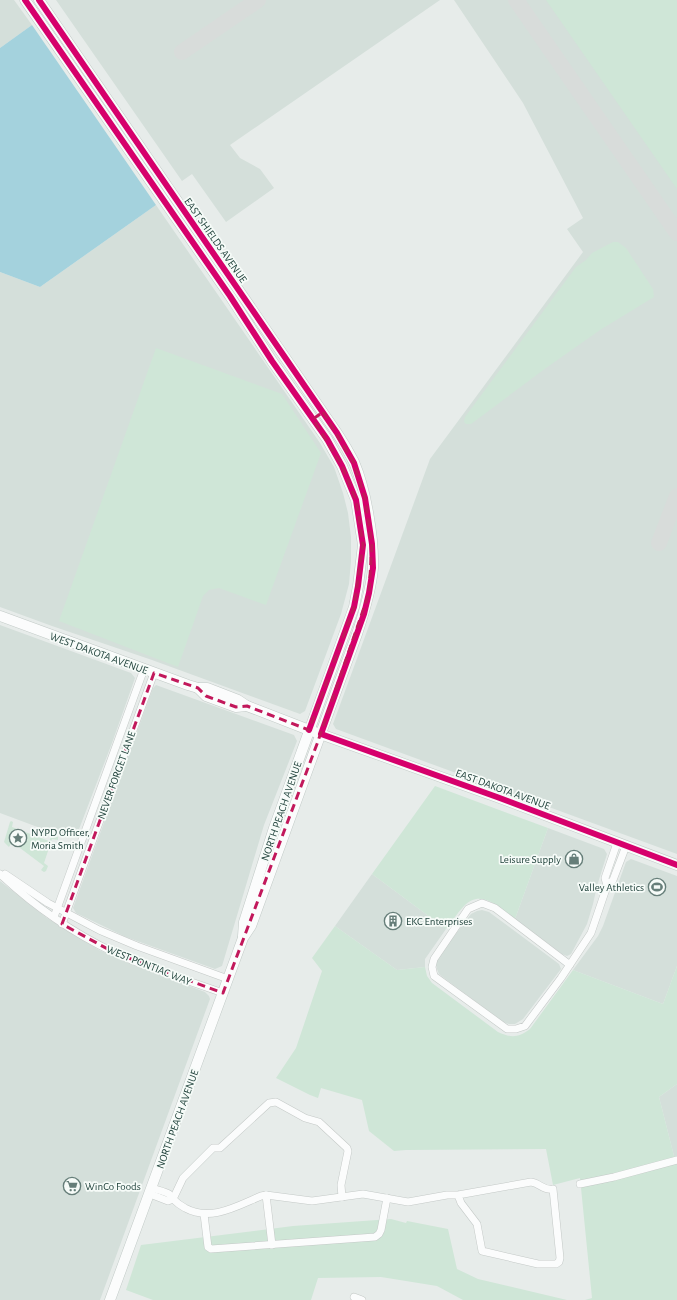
<svg xmlns="http://www.w3.org/2000/svg" width="677" height="1300" font-family="'Alegreya Sans',sans-serif">
	<style>
		.built { fill: #d4dfda }
		.green { fill: #cfe6d7 }
		.water { fill: #a4d2dd }
		.lines { fill: none; stroke-linecap: round; stroke-linejoin: round }
		.taxiway { stroke: #d8dcda; stroke-width: 16 }
		.street-casing { stroke: #c4c9c7; stroke-width: 8 }
		.secondary-casing { stroke: #c2cac7; stroke-width: 11 }
		.street { stroke: #fbfcfc; stroke-width: 7 }
		.secondary { stroke: #fbfcfc; stroke-width: 10 }
		.cycleway-casing { stroke: #f6fbf8; stroke-width: 8 }
		.cycleway { stroke: #d6006c; stroke-width: 6 }
		.marked { fill: none; stroke: #c2185b; stroke-width: 3; stroke-dasharray: 8 5; stroke-linejoin: round }
		.labels { text-anchor: middle; stroke-width: 3.5; stroke-linejoin: round; paint-order: stroke }
		.street-label { font-size: 11px; fill: #21433c; stroke: #f6fbf8 }
		.poi-label { font-size: 11px; fill: #21433c; stroke: #f6fbf8; text-anchor: start }
	</style>
	<rect width="100%" height="100%" fill="#e7ecea"/>
	<!-- built -->
	<g class="built">
		<path d="M 0,0 L 14,0 L 32,25 L 0,48 Z"/>
		<path d="M 56,0 L 440,0 L 230,145 L 240,158 L 260,169 L 274,188 L 226,222 L 192,174 L 182,181 Z"/>
		<path d="M 454,0 L 677,0 L 677,854 L 336,729 L 333,724 L 430,459 L 583,252 L 567,229 L 583,218 L 523,103 Z"/>
		<path d="M 156,205 L 320,443 L 334,467 L 343,493 L 348,513 L 351,537 L 351,561 L 349,584 L 341,614 L 305,711 L 300,714 L 152,660 L 52,626 L 0,607 L 0,272 L 40,287 Z"/>
		<path d="M 0,625 L 131,673 L 135,678 L 112,743 L 76,837 L 64,833 L 51,832 L 0,813 Z"/>
		<path d="M 156,685 L 294,735 L 297,741 L 264,825 L 222,966 L 215,969 L 126,937 L 76,913 L 73,908 L 153,688 Z"/>
		<path d="M 548,828 L 604,849 L 607,854 L 597,886 L 593,904 L 587,924 L 571,954 L 567,956 L 562,954 L 515,919 Z"/>
		<path d="M 631,859 L 677,876 L 677,966 L 663,1004 L 573,970 L 598,936 L 603,926 L 626,862 Z"/>
		<path d="M 372,874 L 446,929 L 425,959 L 425,967 L 397,970 L 335,926 Z"/>
		<path d="M 0,881 L 47,918 L 99,950 L 139,967 L 205,992 L 209,996 L 210,999 L 100,1300 L 0,1300 Z"/>
		<path d="M 482,910 L 489,912 L 559,964 L 561,969 L 523,1019 L 515,1024 L 509,1024 L 503,1022 L 444,978 L 439,974 L 437,969 L 436,963 L 438,957 L 471,914 L 477,911 Z"/>
		<path d="M 677,1084 L 677,1156 L 674,1156 L 659,1097 Z"/>
	</g>
	<!-- green -->
	<g class="green">
		<path d="M 546,0 L 676,0 L 677,2 L 677,189 Z"/>
		<path d="M 613,242 L 618,242 L 626,248 L 653,289 L 654,297 L 600,330 L 546,368 L 471,424 L 466,424 L 464,422 L 465,417 L 576,267 L 586,260 L 592,253 Z"/>
		<path d="M 156,348 L 282,394 L 321,453 L 266,605 L 219,588 L 209,590 L 203,596 L 178,667 L 59,621 Z"/>
		<path d="M 435,786 L 548,828 L 515,919 C 500,908 481,888 464,906 C 457,913 452,922 446,929 L 372,874 Z"/>
		<path d="M 11,821 L 13,822 L 12,827 L 49,841 L 52,835 L 58,837 L 58,840 L 52,839 L 44,863 L 48,866 L 46,871 L 44,872 L 41,870 L 44,866 L 12,842 L 9,847 L 4,842 L 10,822 Z"/>
		<path d="M 335,926 L 397,970 L 425,967 L 427,976 L 432,983 L 498,1032 C 511,1038 518,1038 530,1029 L 573,970 L 663,1004 L 677,966 L 677,1084 L 659,1097 L 674,1156 L 677,1156 L 677,1300 L 585,1300 L 592,1298 L 580,1178 L 553,1185 L 546,1149 L 406,1150 L 394,1151 L 369,1131 L 362,1100 L 321,1088 L 318,1098 L 310,1095 L 276,1078 L 296,1048 L 322,971 L 312,958 Z"/>
		<path d="M 391,1219 L 406,1223 L 407,1221 L 448,1229 L 457,1269 L 478,1279 L 567,1300 L 463,1300 L 437,1286 L 381,1277 L 318,1278 L 311,1300 L 153,1300 L 126,1290 L 141,1245 L 293,1226 Z"/>
	</g>
	<!-- water -->
	<path class="water" d="M 32,25 L 156,205 L 40,287 L 0,272 L 0,48 Z"/>
	<g class="lines">
		<!-- taxiway -->
		<g class="taxiway">
			<path d="M 516,0 L 677,233"/>
			<path d="M 182,52 L 258,0"/>
			<path d="M 659,543 L 677,496"/>
		</g>
		<defs>
			<g id="street">
				<path d="M 0,874 C 34,906 73,933 115,953 C 150,969 187,980 223,993"/>
				<path d="M 5,874 L 48,903 L 99,930 L 137,946 L 228,979"/>
				<path d="M 607,886 L 613,880 L 626,846"/>
				<path d="M 54,917 L 144,669"/>
				<path d="M 62,924 L 154,673"/>
				<path d="M 570,965 L 495,908 L 482,903 L 468,909 L 434,959 L 432,967 L 434,976 L 507,1029 L 516,1029 L 525,1026 L 561,978 L 591,933 L 607,886 L 605,878 L 617,843"/>
				<path d="M 580,1184 L 614,1177 L 677,1160"/>
				<path d="M 152,1188 C 157,1190 164,1191 169,1194 C 171,1196 171,1197 173,1199 C 176,1202 181,1206 185,1208 C 211,1222 237,1206 261,1196 L 266,1195 L 312,1201 L 363,1194 L 408,1202 L 447,1195 L 458,1195 L 531,1182 C 540,1183 543,1191 553,1189 L 560,1258 L 559,1262 L 556,1264 L 538,1264 L 482,1251 L 477,1224 L 461,1203 L 458,1195"/>
				<path d="M 150,1194 L 168,1201 L 173,1199 L 183,1178 L 213,1148 L 220,1148 L 269,1103 L 276,1102 L 305,1118 L 319,1122 L 347,1148 L 348,1151 L 341,1185 L 342,1197"/>
				<path d="M 266,1195 L 272,1245"/>
				<path d="M 204,1214 L 208,1247 L 211,1249 L 375,1237 L 379,1234 L 381,1230 L 387,1198"/>
				<path d="M 354,1297 L 362,1300"/>
			</g>
			<g id="secondary">
				<path d="M 25,0 L 230,296 L 272,361 L 327,439 L 342,466 L 356,500 L 363,545 L 358,586 L 354,607 L 274,828 L 244,922 L 243,936"/>
				<path d="M 39,0 L 337,433 C 343,442 349,452 354,462 C 366,490 374,538 373,568 C 371,591 364,613 357,634 L 251,926 L 243,938 L 110,1300"/>
				<path d="M 0,616 L 188,685 L 198,688 L 207,688 L 238,700 L 247,706 L 309,730 L 497,797 L 677,865"/>
				<path d="M 198,688 L 206,696 L 236,707 L 247,706"/>
			</g>
		</defs>
		<!-- street casing -->
		<use href="#street" class="street-casing"/>
		<!-- secondary casing -->
		<use href="#secondary" class="secondary-casing"/>
		<!-- street -->
		<use href="#street" class="street"/>
		<!-- secondary -->
		<use href="#secondary" class="secondary"/>
		<defs>
			<g id="cycleway">
				<path d="M 25,0 L 230,296 L 272,361 L 327,439 L 342,466 L 356,500 L 363,545 L 358,586 L 354,607 L 309,730"/>
				<path d="M 39,0 L 337,433 L 354,463 L 365,498 L 372,544 L 373,568 L 369,593 L 364,614 L 321,734 L 497,797 L 677,865"/>
			</g>
		</defs>
		<!-- cycleway casing -->
		<use href="#cycleway" class="cycleway-casing"/>
		<!-- cycleway -->
		<use href="#cycleway" class="cycleway"/>
	</g>
	<!-- marked area -->
	<path class="marked" d="M 323,412 L 354,463 L 365,498 L 372,544 L 369,593 L 317,744 L 223,993 L 115,953 L 62,924 L 154,673 L 198,688 L 206,696 L 236,707 L 247,706 L 309,730 L 354,607 L 363,545 L 356,500 L 342,466 L 313,419 Z"/>
	<!-- icons -->
	<defs>
		<symbol id="sight-ring" viewBox="-11 -11 22 22"><circle r="9.5" fill="#f6fbf8" stroke="#667e79" stroke-width="1.5"/><path d="M0-6L1.8-2.2L6-1.7L2.9 1.2L3.7 5.4L0 3.3L-3.7 5.4L-2.9 1.2L-6-1.7L-1.8-2.2Z" fill="#667e79"/></symbol>
		<symbol id="shop-ring" viewBox="-11 -11 22 22"><circle r="9.5" fill="#f6fbf8" stroke="#667e79" stroke-width="1.5"/><path d="M-5-2.5h2.3a2.7 3.5 0 0 1 5.4 0H5L5.5 6h-11ZM-1.5-2.5h3a1.5 2.3 0 0 0-3 0Z" fill="#667e79"/></symbol>
		<symbol id="stadium-ring" viewBox="-11 -11 22 22"><circle r="9.5" fill="#f6fbf8" stroke="#667e79" stroke-width="1.5"/><path d="M0-5a6.5 5 0 1 0 0 10a6.5 5 0 1 0 0-10ZM-3.5-1.8h7v3.6h-7Z" fill="#667e79"/></symbol>
		<symbol id="building-ring" viewBox="-11 -11 22 22"><circle r="9.5" fill="#f6fbf8" stroke="#667e79" stroke-width="1.5"/><path d="M-4-6H4V6H1V3H-1V6H-4ZM-2.5-4.3h1.7v1.8h-1.7ZM.8-4.3h1.7v1.8H.8ZM-2.5-1h1.7V.8h-1.7ZM.8-1h1.7V.8H.8Z" fill="#667e79"/></symbol>
		<symbol id="supermarket-ring" viewBox="-11 -11 22 22"><circle r="9.5" fill="#f6fbf8" stroke="#667e79" stroke-width="1.5"/><path d="M-6-5.5h2.5l.6 2H6L4.5 2H-2.5L-4.4-4H-6ZM-1.5 3.2a1.3 1.3 0 1 0 .1 0ZM3 3.2a1.3 1.3 0 1 0 .1 0Z" fill="#667e79"/></symbol>
	</defs>
	<g fill-rule="evenodd">
		<use href="#sight-ring" x="8" y="828" width="20" height="20"/>
		<use href="#shop-ring" x="564" y="849" width="20" height="20"/>
		<use href="#stadium-ring" x="647" y="877" width="20" height="20"/>
		<use href="#building-ring" x="383" y="911" width="20" height="20"/>
		<use href="#supermarket-ring" x="62" y="1176" width="20" height="20"/>
	</g>
	<g class="labels">
		<!-- street labels -->
		<g class="street-label">
			<text transform="translate(216 240) rotate(55)" y="4">EAST SHIELDS AVENUE</text>
			<text transform="translate(99 653) rotate(20)" y="4">WEST DAKOTA AVENUE</text>
			<text transform="translate(116 775) rotate(-70)" y="4">NEVER FORGET LANE</text>
			<text transform="translate(503 789) rotate(20)" y="4">EAST DAKOTA AVENUE</text>
			<text transform="translate(281 811) rotate(-71)" y="4">NORTH PEACH AVENUE</text>
			<text transform="translate(149 965) rotate(22)" y="4">WEST PONTIAC WAY</text>
			<text transform="translate(177 1119) rotate(-70)" y="4">NORTH PEACH AVENUE</text>
		</g>
		<!-- poi labels -->
		<g class="poi-label">
			<text x="31" y="836">NYPD Officer,<tspan x="31" dy="13">Moria Smith</tspan></text>
			<text x="561" y="863" text-anchor="end">Leisure Supply</text>
			<text x="644" y="891" text-anchor="end">Valley Athletics</text>
			<text x="406" y="925">EKC Enterprises</text>
			<text x="85" y="1190">WinCo Foods</text>
		</g>
	</g>
</svg>
